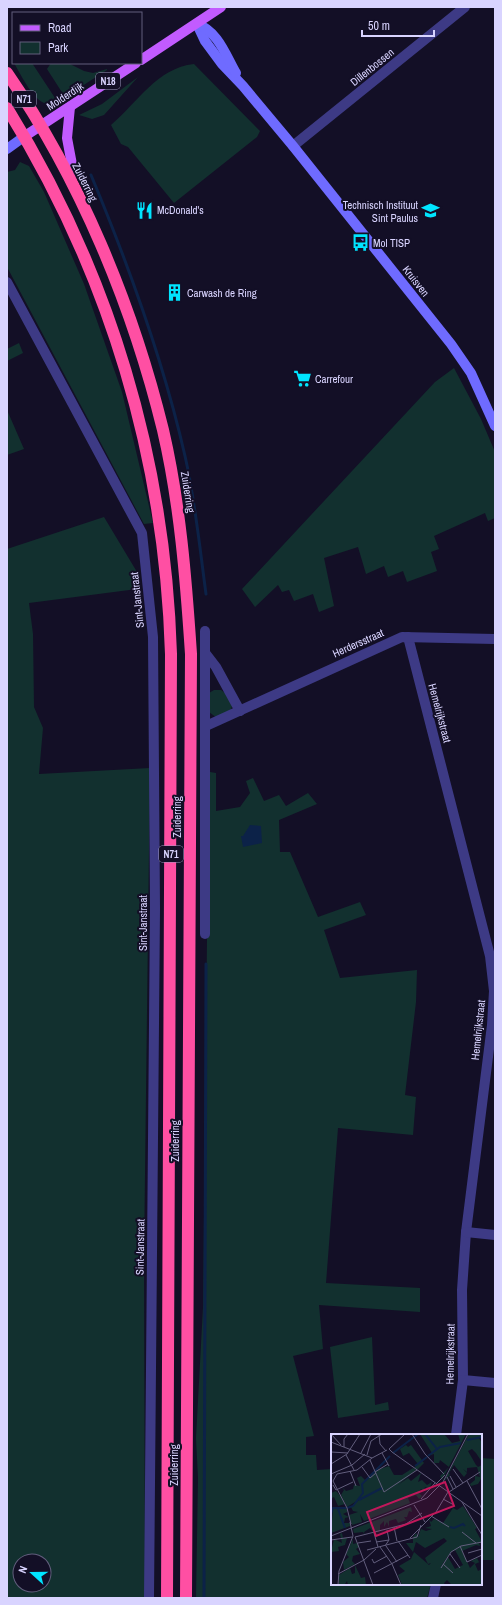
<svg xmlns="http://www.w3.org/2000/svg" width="502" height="1605" font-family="'Archivo Narrow',sans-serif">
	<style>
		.green { fill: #12302f; fill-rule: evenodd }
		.water { fill: #0c2248 }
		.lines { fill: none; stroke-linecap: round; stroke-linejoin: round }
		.stream { stroke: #0c2248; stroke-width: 3 }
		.street { stroke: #3d3a85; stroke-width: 10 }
		.secondary { stroke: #6f6bff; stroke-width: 10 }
		.primary { stroke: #c25bff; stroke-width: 10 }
		.highway { stroke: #ff4fa3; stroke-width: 12 }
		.labels { text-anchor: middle; stroke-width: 4; stroke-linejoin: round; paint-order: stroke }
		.shield { fill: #130f26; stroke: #9e99be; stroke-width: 1 }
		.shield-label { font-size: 10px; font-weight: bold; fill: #d9d4ff }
		.street-label { font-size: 11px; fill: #d9d4ff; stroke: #130f26 }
		.poi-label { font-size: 11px; fill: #d9d4ff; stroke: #130f26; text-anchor: start }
		.inset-river { fill: none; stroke: #0c2248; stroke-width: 2 }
		.inset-road { fill: none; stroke: #625e7d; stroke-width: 1 }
		.view { fill: #c2185b; fill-opacity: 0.15; stroke: #c2185b; stroke-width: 2 }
		.inset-edge { fill: none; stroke: #d9d4ff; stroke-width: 2 }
	</style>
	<rect width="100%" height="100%" fill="#130f26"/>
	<!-- green -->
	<g class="green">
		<path d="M 14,63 L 32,63 L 57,101 C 39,115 22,76 14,63 Z"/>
		<path d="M 51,63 L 68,63 L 84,71 L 93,73 L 107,69 L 107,70 L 65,97 L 47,69 Z"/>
		<path d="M 194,64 L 260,131 L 257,137 L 174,203 L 128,147 L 121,144 L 111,125 C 138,102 157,68 194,64 Z"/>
		<path d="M 138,77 L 104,115 L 92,119 L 79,115 L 102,104 Z"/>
		<path d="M 20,162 L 29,166 L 44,192 L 84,284 L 122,392 L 153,523 L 144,524 L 7,267 L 7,172 L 15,170 Z"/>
		<path d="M 19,343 L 23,353 L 7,361 L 7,349 Z"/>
		<path d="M 454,368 L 481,419 L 495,452 L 495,518 L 488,521 L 485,513 L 434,536 L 439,549 L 431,552 L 437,571 L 407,582 L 403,571 L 388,577 L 384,566 L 366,574 L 358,547 L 324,558 L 334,606 L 319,612 L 313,594 L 294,601 L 289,590 L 282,592 L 278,585 L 255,607 L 242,589 L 435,382 Z"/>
		<path d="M 7,410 L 24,449 L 7,455 Z"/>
		<path d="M 104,517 L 137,572 L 137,589 L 29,603 L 33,634 L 34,707 L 43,728 L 39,774 L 150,768 L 144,1256 L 145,1598 L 7,1598 L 7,549 ZM 20,1561 L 44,1561 L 44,1585 L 20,1585 Z"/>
		<path d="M 214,690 L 221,690 L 225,693 L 232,706 L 230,713 L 217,718 L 209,712 L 209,693 Z"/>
		<path d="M 210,772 L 216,773 L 216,811 L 240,807 L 250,793 L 246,781 L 253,778 L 264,801 L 279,795 L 286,806 L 308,793 L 317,804 L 279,820 L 280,852 L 290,852 L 318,917 L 360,902 L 366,915 L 324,930 L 340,978 L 417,970 L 416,1002 L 405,1095 L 416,1097 L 413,1135 L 338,1128 L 326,1283 L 420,1288 L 420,1312 L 319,1305 L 323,1349 L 293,1356 L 314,1436 L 306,1437 L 306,1455 L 316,1455 L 317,1470 L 332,1469 L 332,1584 L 431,1584 L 427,1598 L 196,1598 L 198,1478 L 196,1438 L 203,1307 L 207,939 L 210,863 Z"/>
		<path d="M 372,1337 L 375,1405 L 388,1402 L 389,1410 L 338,1418 L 330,1347 Z"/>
		<path d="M 481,1458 L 495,1459 L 495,1560 L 481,1560 Z"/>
	</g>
	<!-- water -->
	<path class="water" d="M 250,825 L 261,826 L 262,843 L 243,847 L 241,836 L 243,836 Z"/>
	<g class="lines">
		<!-- stream -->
		<g class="stream">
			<path d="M 91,175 C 129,266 163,359 185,456 C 195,499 200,550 206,594"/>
			<path d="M 204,1598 L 206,964"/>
		</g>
		<!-- street -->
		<g class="street">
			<path d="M 293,146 L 465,7"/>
			<path d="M 7,282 L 142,533 L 153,637 L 155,909 L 149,1598"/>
			<path d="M 408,637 L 490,956 L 494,991 L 492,1025 L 466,1232 L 462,1290 L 463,1380 L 456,1435"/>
			<path d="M 206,654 L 216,667 L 240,711"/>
			<path d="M 206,726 L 402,637 L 495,639"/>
			<path d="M 205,934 L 205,631"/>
			<path d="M 466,1232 L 495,1235"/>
			<path d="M 463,1380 L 495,1383"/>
			<path d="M 433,1598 L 436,1584"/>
		</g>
		<!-- secondary -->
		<g class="secondary">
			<path d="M 197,24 L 205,41 L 222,64 L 243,86 L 293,146 L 451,344 L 471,373 L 495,426"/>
			<path d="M 197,24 C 218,31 226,56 236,73"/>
			<path d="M 7,149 L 25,136"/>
		</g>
		<!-- primary -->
		<g class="primary">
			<path d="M 141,60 L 221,7"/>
			<path d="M 25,136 L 136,63"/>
			<path d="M 70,180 L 73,170 L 67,138 L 70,107"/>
		</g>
		<!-- highway -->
		<g class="highway">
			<path d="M 7,73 C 80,179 132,304 163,430 C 180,503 186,579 191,654 L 186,1598"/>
			<path d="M 7,108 C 110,274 165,459 171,654 L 167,1598"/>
		</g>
	</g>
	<!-- icons -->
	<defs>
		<symbol id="restaurant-bare" viewBox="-9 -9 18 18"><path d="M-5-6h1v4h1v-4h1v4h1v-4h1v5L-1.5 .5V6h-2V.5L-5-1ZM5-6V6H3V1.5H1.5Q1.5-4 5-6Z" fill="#00e5ff" stroke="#130f26" stroke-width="2.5" paint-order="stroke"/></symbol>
		<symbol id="school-bare" viewBox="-9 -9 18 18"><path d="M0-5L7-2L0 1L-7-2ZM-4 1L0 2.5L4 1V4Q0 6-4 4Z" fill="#00e5ff" stroke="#130f26" stroke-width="2.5" paint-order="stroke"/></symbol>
		<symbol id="bus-bare" viewBox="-9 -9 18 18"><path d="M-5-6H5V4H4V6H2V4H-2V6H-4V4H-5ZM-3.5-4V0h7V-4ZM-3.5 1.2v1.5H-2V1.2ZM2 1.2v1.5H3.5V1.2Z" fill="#00e5ff" stroke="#130f26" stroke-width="2.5" paint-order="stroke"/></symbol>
		<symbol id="building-bare" viewBox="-9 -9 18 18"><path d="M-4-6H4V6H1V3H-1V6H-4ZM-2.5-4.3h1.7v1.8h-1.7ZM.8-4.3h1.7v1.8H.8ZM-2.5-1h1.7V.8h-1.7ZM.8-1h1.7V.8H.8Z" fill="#00e5ff" stroke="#130f26" stroke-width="2.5" paint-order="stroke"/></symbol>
		<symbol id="supermarket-bare" viewBox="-9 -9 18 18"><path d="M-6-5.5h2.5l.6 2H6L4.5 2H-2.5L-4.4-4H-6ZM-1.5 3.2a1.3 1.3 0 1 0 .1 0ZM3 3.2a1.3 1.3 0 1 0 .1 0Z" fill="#00e5ff" stroke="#130f26" stroke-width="2.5" paint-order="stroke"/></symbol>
	</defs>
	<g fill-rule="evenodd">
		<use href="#restaurant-bare" x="132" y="198" width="25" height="25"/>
		<use href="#school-bare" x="418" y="198" width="25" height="25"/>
		<use href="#bus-bare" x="348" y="230" width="25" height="25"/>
		<use href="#building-bare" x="162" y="280" width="25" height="25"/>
		<use href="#supermarket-bare" x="290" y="366" width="25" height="25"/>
	</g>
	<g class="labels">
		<!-- shield labels -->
		<g class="shield">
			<rect x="96" y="73" width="24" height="16" rx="3"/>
			<rect x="12" y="91" width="24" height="16" rx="3"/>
			<rect x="159" y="846" width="24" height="16" rx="3"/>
		</g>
		<g class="shield-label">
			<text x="108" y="85">N18</text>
			<text x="24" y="103">N71</text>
			<text x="171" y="858">N71</text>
		</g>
		<!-- street labels -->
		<g class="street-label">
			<text transform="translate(372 67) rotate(-39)" y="4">Dillenbossen</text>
			<text transform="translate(65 96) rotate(-33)" y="4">Molderdijk</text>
			<text transform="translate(85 182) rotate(63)" y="4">Zuiderring</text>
			<text transform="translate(416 281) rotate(52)" y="4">Kruisven</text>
			<text transform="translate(188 492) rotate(81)" y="4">Zuiderring</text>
			<text transform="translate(137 600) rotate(-96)" y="4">Sint-Janstraat</text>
			<text transform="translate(358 643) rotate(-24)" y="4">Herdersstraat</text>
			<text transform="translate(440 713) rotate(75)" y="4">Hemelrijkstraat</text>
			<text transform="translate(177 817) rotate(-90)" y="4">Zuiderring</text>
			<text transform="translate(143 923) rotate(-90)" y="4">Sint-Janstraat</text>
			<text transform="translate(478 1030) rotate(-84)" y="4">Hemelrijkstraat</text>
			<text transform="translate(175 1141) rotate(-90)" y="4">Zuiderring</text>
			<text transform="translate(140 1247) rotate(-89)" y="4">Sint-Janstraat</text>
			<text transform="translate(450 1354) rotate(-89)" y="4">Hemelrijkstraat</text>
			<text transform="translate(174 1465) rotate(-90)" y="4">Zuiderring</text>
		</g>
		<!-- poi labels -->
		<g class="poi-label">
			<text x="418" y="209" text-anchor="end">Technisch Instituut<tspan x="418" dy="13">Sint Paulus</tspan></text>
			<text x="157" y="214">McDonald's</text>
			<text x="373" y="247">Mol TISP</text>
			<text x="187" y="297">Carwash de Ring</text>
			<text x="315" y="383">Carrefour</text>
		</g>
	</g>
	<!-- overview -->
	<g transform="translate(331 1434)">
		<rect width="151" height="151" fill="#130f26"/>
		<path d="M 89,0 L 113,0 L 121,9 L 129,7 L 127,0 L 135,0 L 111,46 L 109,42 L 118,33 L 109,26 L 108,29 L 103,29 L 103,20 L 97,22 L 101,19 ZM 138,0 L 151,0 L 151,3 L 148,4 L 151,9 L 151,28 L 145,19 L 141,15 L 137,17 L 145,31 L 147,33 L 151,31 L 151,48 L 150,45 L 147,50 L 140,52 L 139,50 L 144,46 L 144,42 L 149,43 L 146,33 L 136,34 L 136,38 L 132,35 L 136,39 L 133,43 L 123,31 L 118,39 L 119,41 L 113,47 ZM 75,11 L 77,13 L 80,11 L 93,29 L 86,36 L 83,34 L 87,30 L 78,19 L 72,22 L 69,15 ZM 58,32 L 63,41 L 71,41 L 82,34 L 85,36 L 67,51 L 77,44 L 80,47 L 90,39 L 87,48 L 91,46 L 96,51 L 101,48 L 98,55 L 94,53 L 93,57 L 90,55 L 87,58 L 91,62 L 88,65 L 85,61 L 77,64 L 79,69 L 33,87 L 29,80 L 31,88 L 21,91 L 18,81 L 27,78 L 22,77 L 20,73 L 29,65 L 16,73 L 10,61 L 13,56 L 11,53 L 15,57 L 22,55 L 23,51 L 29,52 L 26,44 L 30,42 L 34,46 L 46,36 ZM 5,57 L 11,64 L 14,70 L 7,72 L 3,63 L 1,64 L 0,59 ZM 132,72 L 146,94 L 144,95 L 151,108 L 148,109 L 149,112 L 145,111 L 131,117 L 139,134 L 144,129 L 140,127 L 146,124 L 148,128 L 151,127 L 144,130 L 147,137 L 151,135 L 151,151 L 121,151 L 116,146 L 113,149 L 114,151 L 71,151 L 67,141 L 74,137 L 68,132 L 80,125 L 83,118 L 98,131 L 100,129 L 97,130 L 94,124 L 116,107 L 113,104 L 94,114 L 85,108 L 82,118 L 75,109 L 82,109 L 82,103 L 85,99 L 87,103 L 90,95 L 95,97 L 101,95 L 94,94 L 100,92 L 98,85 L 100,88 L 103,85 L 112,89 L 122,74 L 126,76 ZM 124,116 L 132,131 L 124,135 L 117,123 L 109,133 L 120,118 ZM 80,73 L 81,78 L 78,77 L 76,83 L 73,83 L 75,86 L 67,89 L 65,85 L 58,87 L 58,93 L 56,88 L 53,93 L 53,87 L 49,91 L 49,97 L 43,99 L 39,94 L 33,98 L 34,101 L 32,98 L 23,99 L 22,95 ZM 2,74 L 16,75 L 16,78 L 12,80 L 18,83 L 14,84 L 13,89 L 19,89 L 19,92 L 0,99 ZM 11,99 L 12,104 L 16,104 L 14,111 L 7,113 L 8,117 L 0,118 L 3,105 L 11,109 L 9,100 ZM 22,105 L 22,110 L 26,109 L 28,113 L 25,115 L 29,120 L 22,122 L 21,127 L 24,130 L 13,136 L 12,128 L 18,123 L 15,120 ZM 24,131 L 30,144 L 34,143 L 35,151 L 17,151 L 16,147 L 14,150 L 8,151 L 8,141 L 19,134 L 21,140 L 24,139 Z" fill="#12302f" fill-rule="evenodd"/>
		<path class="inset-river" d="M 94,0 L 106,15M 136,6 L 151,3M 62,19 L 87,0M 97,22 L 109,13 L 130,9M 84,32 L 96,23M 28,66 L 51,54M 16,74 L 22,72 L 32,59 L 31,50 L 59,22M 7,75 L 14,94M 0,80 L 2,74 L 15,74M 119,93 L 123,94 L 132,90 L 134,92"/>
		<path class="inset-road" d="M 0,0 L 10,11M 48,0 L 49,10 L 55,17M 74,0 L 58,15 L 61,18 L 151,82M 81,0 L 94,20 L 113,40M 0,8 L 41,24 L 26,36 L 6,40 L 2,47M 13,13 L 13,5 L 17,0M 0,18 L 17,19M 30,19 L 40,0M 51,19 L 58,32M 15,21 L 23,36M 36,21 L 40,7 L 51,0M 41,24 L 56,16M 39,26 L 53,58 L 86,36M 0,30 L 16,20 L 29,0M 31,33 L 39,44 L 45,39M 122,35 L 132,49M 19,37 L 25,52M 44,38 L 57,30M 0,40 L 21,31 L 34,20M 119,42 L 125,53M 116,43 L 122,55M 2,47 L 16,74 L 20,90M 136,47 L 151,75M 105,50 L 114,41M 2,51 L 5,56 L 22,48M 118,58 L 149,38M 90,65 L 104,49M 112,65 L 123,71M 131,68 L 151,101M 83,71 L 94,88M 100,82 L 118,93M 63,93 L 66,107M 131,98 L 145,109M 43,99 L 47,113M 0,102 L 96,64 L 112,48 L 137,0M 24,103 L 75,90 L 91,79M 24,103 L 42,151M 79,104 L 105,78 L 117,58M 0,106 L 21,103M 67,107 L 79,124M 45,108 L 58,106M 27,109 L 40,107M 54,112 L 58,106 L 56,96M 55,112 L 66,128M 129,112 L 136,128 L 151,121M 49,113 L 61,130 L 70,151M 36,116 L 86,103 L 90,91M 137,119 L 151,115M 119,120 L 129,134M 41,125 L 43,129 L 56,122M 112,130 L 122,139M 110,134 L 120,118 L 130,112 L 151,108M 43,139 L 77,121M 7,140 L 33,126 L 45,115M 7,151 L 8,137 L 22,102 L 19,88"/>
		<path class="view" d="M 114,48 L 123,72 L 45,102 L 36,78 Z"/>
		<rect width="151" height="151" class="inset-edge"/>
	</g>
	<!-- border -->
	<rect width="502" height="1605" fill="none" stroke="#d9d4ff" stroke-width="16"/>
	<!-- legend -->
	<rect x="12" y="12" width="130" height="52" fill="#130f26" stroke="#625e7d"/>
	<rect x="20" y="25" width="20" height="6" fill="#c25bff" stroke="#625e7d"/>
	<text x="48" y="32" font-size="12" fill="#d9d4ff">Road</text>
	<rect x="20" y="42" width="20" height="12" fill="#12302f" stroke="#625e7d"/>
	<text x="48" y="52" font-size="12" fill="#d9d4ff">Park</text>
	<!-- north arrow -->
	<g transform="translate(32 1573) rotate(291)"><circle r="19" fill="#130f26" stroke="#625e7d"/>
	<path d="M0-3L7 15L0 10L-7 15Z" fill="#00e5ff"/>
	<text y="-6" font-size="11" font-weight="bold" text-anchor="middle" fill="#d9d4ff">N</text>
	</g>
	<!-- scale -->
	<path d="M362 30v6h72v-6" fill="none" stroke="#d9d4ff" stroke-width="2"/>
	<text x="368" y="30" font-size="12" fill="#d9d4ff" stroke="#130f26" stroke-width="3" paint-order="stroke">50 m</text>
</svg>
